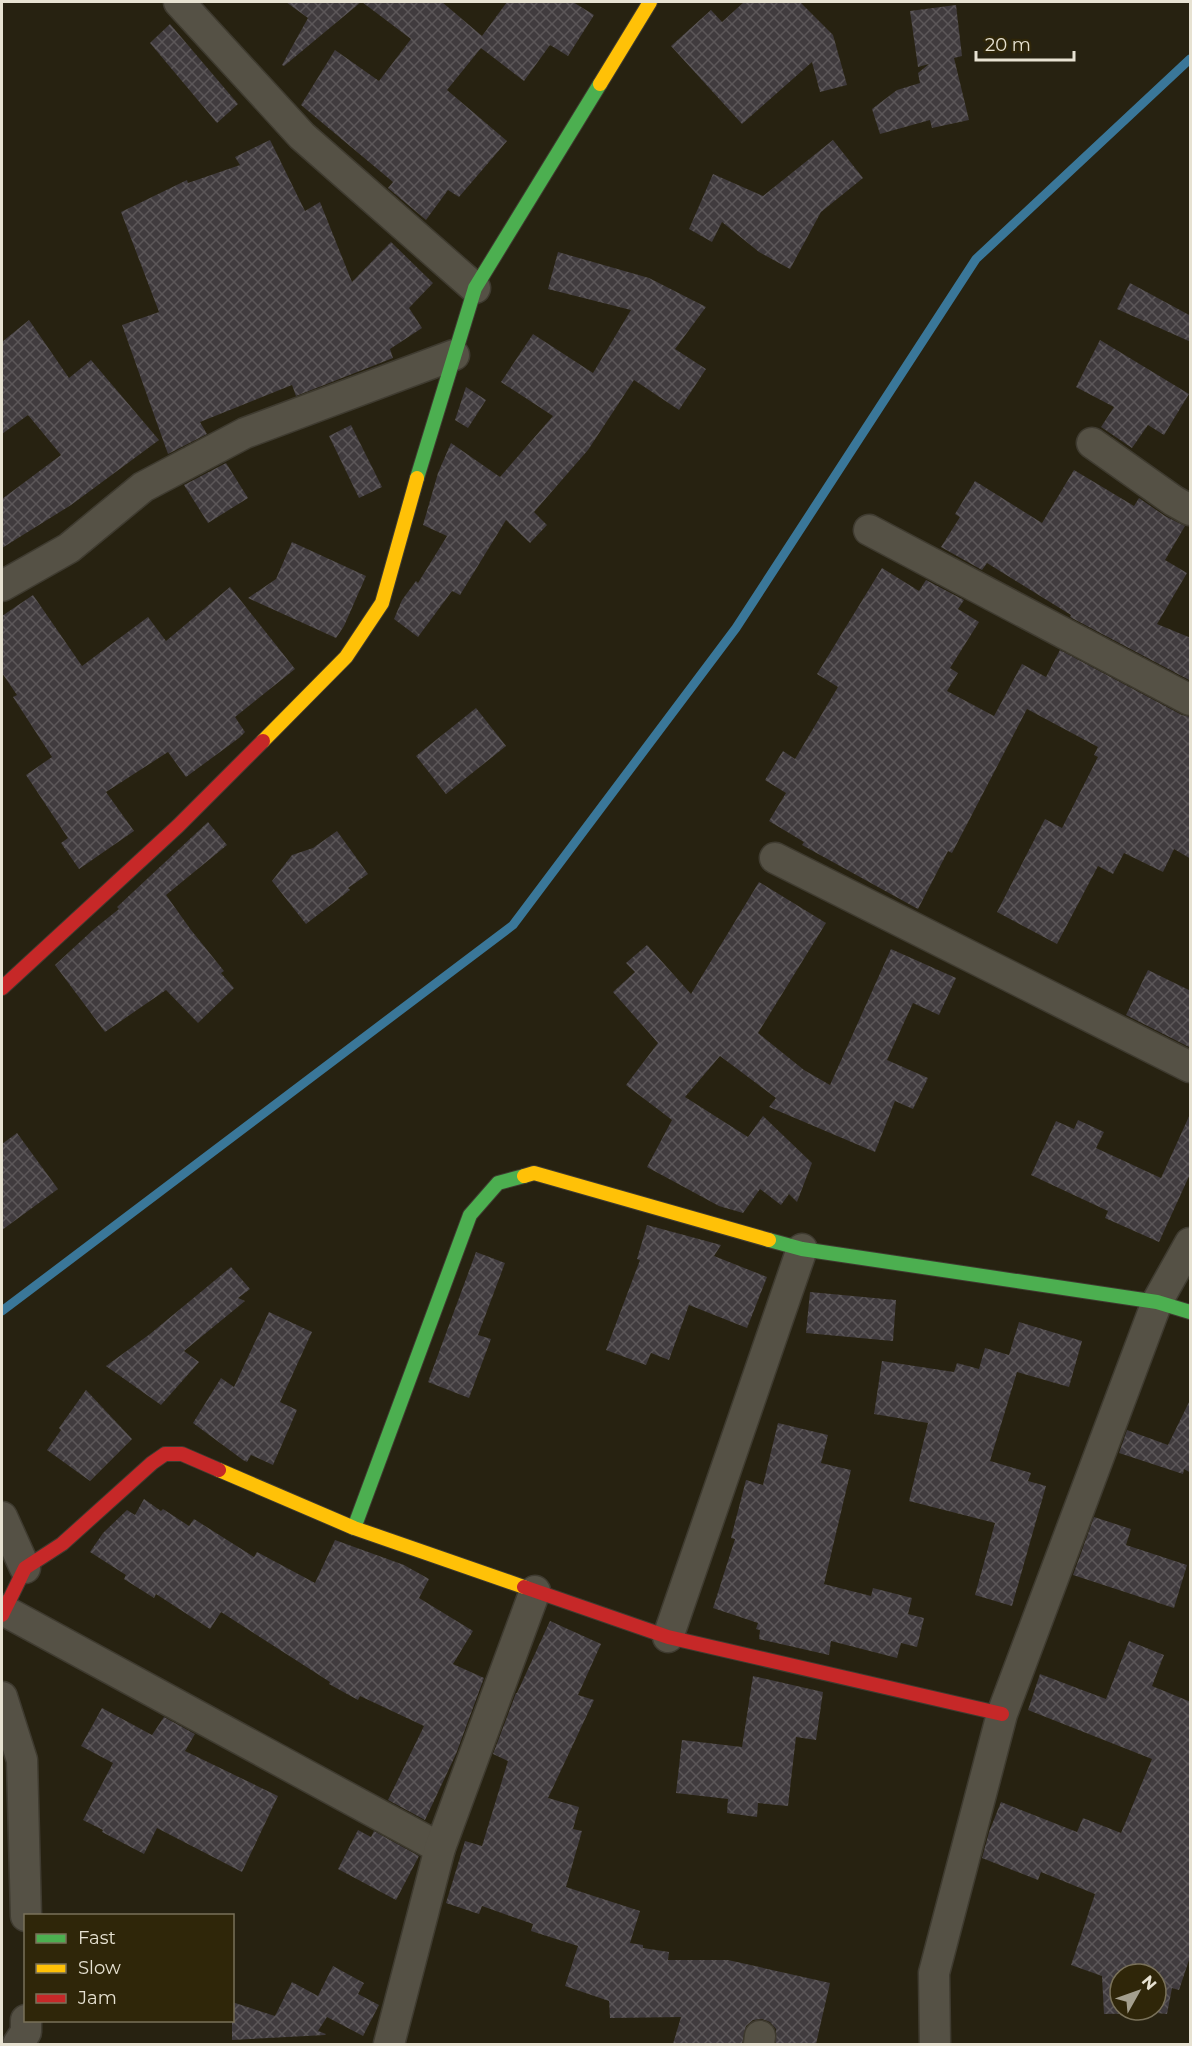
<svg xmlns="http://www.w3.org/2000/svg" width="1192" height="2046" font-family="Montserrat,sans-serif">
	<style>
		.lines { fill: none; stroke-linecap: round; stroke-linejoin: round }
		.stream { stroke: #3a7799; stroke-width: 9 }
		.building { fill: url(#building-cross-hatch); fill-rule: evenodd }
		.street-casing { stroke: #3f3b30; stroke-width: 33 }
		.fast-casing { stroke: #3f3b30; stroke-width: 16 }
		.slow-casing { stroke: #3f3b30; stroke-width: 16 }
		.jam-casing { stroke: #3f3b30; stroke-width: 16 }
		.street { stroke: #555145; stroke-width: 30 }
		.fast { stroke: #4caf50; stroke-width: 14 }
		.slow { stroke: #ffc107; stroke-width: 14 }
		.jam { stroke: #c62828; stroke-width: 14 }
	</style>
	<defs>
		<pattern id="building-cross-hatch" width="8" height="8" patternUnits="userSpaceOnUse" patternTransform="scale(1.5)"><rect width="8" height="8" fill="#403b3e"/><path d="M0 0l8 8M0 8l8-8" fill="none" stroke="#5c5759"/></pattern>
	</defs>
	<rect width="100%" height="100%" fill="#272211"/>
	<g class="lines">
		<!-- stream -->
		<path class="stream" d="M 2,1311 L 513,925 L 736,628 L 976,259 L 1190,59"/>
	</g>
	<!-- building -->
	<g class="building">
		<path d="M 286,2 L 361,2 L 284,66 L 282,65 L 308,18 Z"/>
		<path d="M 362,2 L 442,2 L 482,36 L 507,2 L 573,2 L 594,15 L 568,56 L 550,45 L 524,81 L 481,48 L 447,90 L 507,141 L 459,197 L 448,190 L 426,220 L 388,188 L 393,182 L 301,105 L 335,50 L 379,81 L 411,39 Z"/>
		<path d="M 744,2 L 800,2 L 833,35 L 847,85 L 820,92 L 812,62 L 742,124 L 671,46 L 711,10 L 722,22 Z"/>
		<path d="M 956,5 L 962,56 L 954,58 L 969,120 L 932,128 L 930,120 L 880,134 L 872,109 L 897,90 L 920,83 L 918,73 L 929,64 L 918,67 L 910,11 Z"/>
		<path d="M 170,24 L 238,104 L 217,123 L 150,43 Z"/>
		<path d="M 270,140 L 305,211 L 320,202 L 352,282 L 391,242 L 433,283 L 409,308 L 422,328 L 390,349 L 393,358 L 296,396 L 292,385 L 200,422 L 207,434 L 168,454 L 122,325 L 159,312 L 121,212 L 187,180 L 188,183 L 240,165 L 235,157 Z"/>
		<path d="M 833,140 L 863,178 L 821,212 L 790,269 L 759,252 L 722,222 L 712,242 L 689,229 L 713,174 L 763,196 Z"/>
		<path d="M 558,252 L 649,278 L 706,307 L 675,349 L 706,369 L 679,410 L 634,380 L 588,450 L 534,512 L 547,525 L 530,543 L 506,520 L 460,595 L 452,591 L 418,637 L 394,619 L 402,600 L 416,581 L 418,583 L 447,536 L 423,525 L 438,473 L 451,443 L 500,477 L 553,416 L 501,382 L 533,334 L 593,373 L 631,310 L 548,289 Z"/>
		<path d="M 1130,283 L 1191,316 L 1191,342 L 1117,309 Z"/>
		<path d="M 29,320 L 69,378 L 91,360 L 159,440 L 71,505 L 2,548 L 2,499 L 61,455 L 28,415 L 2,434 L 2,342 Z"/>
		<path d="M 1100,340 L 1189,394 L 1164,435 L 1148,425 L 1132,448 L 1101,427 L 1114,407 L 1076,387 Z"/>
		<path d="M 466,387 L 486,400 L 468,428 L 455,420 Z"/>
		<path d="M 351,425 L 382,487 L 359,498 L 329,436 Z"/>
		<path d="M 226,463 L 248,498 L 208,523 L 184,485 Z"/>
		<path d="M 1074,470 L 1134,506 L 1139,498 L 1165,516 L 1185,526 L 1165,560 L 1187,573 L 1157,624 L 1191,638 L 1191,681 L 1070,617 L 1071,615 L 987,563 L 982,570 L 941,547 L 960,517 L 955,514 L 975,481 L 1042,523 Z"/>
		<path d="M 292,542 L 366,576 L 344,626 L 336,638 L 248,598 L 276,579 Z"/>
		<path d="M 882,568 L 919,591 L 926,580 L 964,600 L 958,609 L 979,622 L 950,668 L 958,673 L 947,691 L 994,716 L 1022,664 L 1046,677 L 1060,650 L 1182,715 L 1191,717 L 1191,859 L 1174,849 L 1163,872 L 1124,853 L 1113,874 L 1098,866 L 1057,944 L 997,912 L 1045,819 L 1062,828 L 1098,757 L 1094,755 L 1098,747 L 1027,709 L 952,853 L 948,851 L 918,909 L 802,845 L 804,842 L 769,821 L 786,793 L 765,780 L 783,751 L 795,759 L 838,687 L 817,674 Z"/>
		<path d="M 230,587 L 295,669 L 235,717 L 245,732 L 239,738 L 186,777 L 168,752 L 106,792 L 134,831 L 79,869 L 61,843 L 68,838 L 26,775 L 52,757 L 13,697 L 17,695 L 2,673 L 2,616 L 33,595 L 82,666 L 148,617 L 166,641 Z"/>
		<path d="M 476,708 L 506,746 L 446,794 L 416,756 Z"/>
		<path d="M 208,822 L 227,845 L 166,895 L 191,930 L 224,971 L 221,973 L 234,988 L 198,1023 L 166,990 L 105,1032 L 55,965 L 94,929 L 119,909 L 117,907 Z"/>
		<path d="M 337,831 L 368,874 L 348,888 L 350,890 L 306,924 L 272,881 L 292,855 L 313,848 Z"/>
		<path d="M 759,882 L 826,923 L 758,1033 L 804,1070 L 830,1085 L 891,949 L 956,978 L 939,1015 L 913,1003 L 887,1060 L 928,1078 L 913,1109 L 895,1101 L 875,1152 L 769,1107 L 776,1098 L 720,1056 L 685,1097 L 748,1137 L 763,1116 L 812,1163 L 797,1202 L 789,1194 L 781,1205 L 760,1189 L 743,1213 L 719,1206 L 647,1167 L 672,1120 L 626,1085 L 658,1043 L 613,992 L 635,972 L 626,963 L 647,945 L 691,994 Z"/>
		<path d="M 1148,970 L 1191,991 L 1191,1048 L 1126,1015 Z"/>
		<path d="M 1191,1112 L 1191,1172 L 1159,1242 L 1105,1218 L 1108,1211 L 1031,1175 L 1056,1121 L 1074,1129 L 1078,1120 L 1104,1132 L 1096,1148 L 1161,1178 Z"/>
		<path d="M 17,1133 L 58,1189 L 2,1230 L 2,1144 Z"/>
		<path d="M 647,1225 L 721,1245 L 714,1256 L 767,1277 L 747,1328 L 689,1305 L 669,1360 L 651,1353 L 646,1365 L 606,1350 L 640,1260 L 637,1259 Z"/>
		<path d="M 476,1252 L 505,1263 L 478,1335 L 491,1339 L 469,1398 L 428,1382 Z"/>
		<path d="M 231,1267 L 250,1289 L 238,1298 L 245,1301 L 184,1351 L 199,1362 L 161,1405 L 106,1366 L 150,1334 Z"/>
		<path d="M 810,1292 L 896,1300 L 893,1341 L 806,1333 Z"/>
		<path d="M 269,1312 L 312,1332 L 280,1402 L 297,1410 L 273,1465 L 251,1455 L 247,1462 L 243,1460 L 193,1423 L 221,1378 L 234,1387 Z"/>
		<path d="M 1019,1322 L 1082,1341 L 1069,1387 L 1017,1372 L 990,1461 L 1031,1473 L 1028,1481 L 1046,1486 L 1012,1606 L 975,1595 L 995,1523 L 909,1501 L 928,1423 L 874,1414 L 882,1361 L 954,1372 L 957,1363 L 979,1369 L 985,1348 L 1009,1355 Z"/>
		<path d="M 86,1390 L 132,1439 L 90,1481 L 47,1450 L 61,1430 L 59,1428 Z"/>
		<path d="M 1191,1398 L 1191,1473 L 1184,1469 L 1183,1474 L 1119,1453 L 1127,1430 L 1168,1445 Z"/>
		<path d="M 778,1423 L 828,1435 L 821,1463 L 851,1470 L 824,1584 L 871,1596 L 873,1588 L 912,1598 L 908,1614 L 924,1618 L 917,1647 L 901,1643 L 897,1658 L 831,1641 L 829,1655 L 759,1639 L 760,1630 L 756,1629 L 758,1623 L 713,1608 L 735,1539 L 731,1538 L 746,1480 L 763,1485 Z"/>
		<path d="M 144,1499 L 161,1511 L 163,1509 L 189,1526 L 194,1519 L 254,1557 L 257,1552 L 315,1583 L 335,1540 L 404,1565 L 429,1579 L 419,1598 L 473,1631 L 453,1664 L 484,1678 L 456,1754 L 425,1820 L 388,1800 L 424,1726 L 360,1696 L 358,1700 L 329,1684 L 330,1682 L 221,1612 L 210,1629 L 156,1594 L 154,1598 L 124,1579 L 126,1575 L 90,1552 L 103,1533 L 127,1510 L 135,1515 Z"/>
		<path d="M 1094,1517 L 1131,1529 L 1126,1545 L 1187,1565 L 1174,1608 L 1073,1575 Z"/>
		<path d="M 550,1621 L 601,1644 L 578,1695 L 594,1700 L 548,1798 L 579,1807 L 573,1829 L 582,1831 L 566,1887 L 640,1911 L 630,1943 L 643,1945 L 643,1948 L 669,1952 L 668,1960 L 728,1960 L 830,1983 L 816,2044 L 776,2044 L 776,2029 L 770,2022 L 762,2019 L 753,2020 L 746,2026 L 742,2044 L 673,2044 L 681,2017 L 610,2018 L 609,2001 L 565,1986 L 578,1946 L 531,1931 L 533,1924 L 482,1906 L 479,1914 L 446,1903 L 465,1841 L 482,1846 L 508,1761 L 493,1754 L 516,1693 L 517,1693 Z"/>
		<path d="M 1129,1641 L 1164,1655 L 1152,1686 L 1191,1702 L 1191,1954 L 1179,1990 L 1172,1988 L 1167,2014 L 1156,2013 L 1104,2014 L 1102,1976 L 1071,1965 L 1095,1894 L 1041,1872 L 1038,1880 L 982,1858 L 989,1832 L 1001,1802 L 1077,1832 L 1083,1818 L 1121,1833 L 1152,1759 L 1028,1710 L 1040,1674 L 1106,1699 ZM 1120,1974 L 1156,1974 L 1156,2010 L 1120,2010 Z"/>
		<path d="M 753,1676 L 823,1692 L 816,1740 L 796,1737 L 788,1806 L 758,1803 L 757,1817 L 727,1813 L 728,1799 L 676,1793 L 682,1740 L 742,1747 Z"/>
		<path d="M 102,1708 L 152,1735 L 164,1717 L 195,1734 L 185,1751 L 278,1796 L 242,1872 L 157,1828 L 144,1854 L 102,1832 L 103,1830 L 83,1820 L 113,1763 L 81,1746 Z"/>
		<path d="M 358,1830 L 371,1837 L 374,1831 L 419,1856 L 396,1900 L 338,1869 Z"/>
		<path d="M 333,1966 L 364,1983 L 358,1994 L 379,2005 L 363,2036 L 327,2017 L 318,2031 L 326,2034 L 325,2035 L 232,2040 L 232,2002 L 275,2016 L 292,1982 L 318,1996 Z"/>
	</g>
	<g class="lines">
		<defs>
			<g id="street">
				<path d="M 179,2 L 302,136 L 475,288"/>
				<path d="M 1092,443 L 1174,501 L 1190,510"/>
				<path d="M 869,530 L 1190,700"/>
				<path d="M 2,586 L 69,548 L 143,487 L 245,433 L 454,355"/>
				<path d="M 775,858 L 1190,1067"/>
				<path d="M 2,1517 L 25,1568"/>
				<path d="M 3,1610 L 440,1848"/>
				<path d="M 668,1637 L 802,1249"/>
				<path d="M 2,1697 L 22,1760 L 26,1916"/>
				<path d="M 18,2044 L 26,2032 L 26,2020"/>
				<path d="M 389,2044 L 440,1848 L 535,1591"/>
				<path d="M 759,2044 L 760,2036"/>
				<path d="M 935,2044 L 934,1973 L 1002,1714 L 1157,1302 L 1190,1243"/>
			</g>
			<g id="fast">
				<path d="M 417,478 L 475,288 L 600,84"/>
				<path d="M 769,1240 L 802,1249 L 1157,1302 L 1190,1312"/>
				<path d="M 354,1528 L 470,1215 L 498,1183 L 524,1176"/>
			</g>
			<g id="slow">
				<path d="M 600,84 L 650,2"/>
				<path d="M 263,741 L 346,657 L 382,603 L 417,478"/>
				<path d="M 524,1176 L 534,1173 L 769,1240"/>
				<path d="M 219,1470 L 354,1528 L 524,1587"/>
			</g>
			<g id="jam">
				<path d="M 2,988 L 178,826 L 263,741"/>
				<path d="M 524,1587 L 668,1637 L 1002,1714"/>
				<path d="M 2,1615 L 25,1568 L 62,1544 L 152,1463 L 165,1454 L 182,1454 L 219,1470"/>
			</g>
		</defs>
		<!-- street casing -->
		<use href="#street" class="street-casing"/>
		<!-- fast casing -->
		<use href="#fast" class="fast-casing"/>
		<!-- slow casing -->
		<use href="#slow" class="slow-casing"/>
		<!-- jam casing -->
		<use href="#jam" class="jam-casing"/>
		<!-- street -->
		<use href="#street" class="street"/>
		<!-- fast -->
		<use href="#fast" class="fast"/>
		<!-- slow -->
		<use href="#slow" class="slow"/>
		<!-- jam -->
		<use href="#jam" class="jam"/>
	</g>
	<!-- border -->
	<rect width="1192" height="2046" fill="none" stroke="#e7e2d2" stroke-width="6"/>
	<!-- legend -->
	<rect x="24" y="1914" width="210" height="108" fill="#2f2609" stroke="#797159" stroke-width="1.5"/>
	<rect x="36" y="1934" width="30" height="9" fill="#4caf50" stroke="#797159" stroke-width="1.5"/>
	<text x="78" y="1944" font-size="18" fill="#e7e2d2">Fast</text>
	<rect x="36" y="1964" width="30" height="9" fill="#ffc107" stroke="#797159" stroke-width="1.5"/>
	<text x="78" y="1974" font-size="18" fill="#e7e2d2">Slow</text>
	<rect x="36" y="1994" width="30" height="9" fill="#c62828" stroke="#797159" stroke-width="1.5"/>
	<text x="78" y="2004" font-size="18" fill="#e7e2d2">Jam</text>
	<!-- north arrow -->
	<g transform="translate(1138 1992) rotate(50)"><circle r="28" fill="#2f2609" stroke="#797159" stroke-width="1.5"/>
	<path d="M0-4.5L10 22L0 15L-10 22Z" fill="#a49f8e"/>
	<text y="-9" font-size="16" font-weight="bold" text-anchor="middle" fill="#e7e2d2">N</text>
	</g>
	<!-- scale -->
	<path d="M976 51v9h98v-9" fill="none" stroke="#e7e2d2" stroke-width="3"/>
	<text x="985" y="51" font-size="18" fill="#e7e2d2" stroke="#2f2609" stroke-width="4.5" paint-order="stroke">20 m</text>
</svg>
